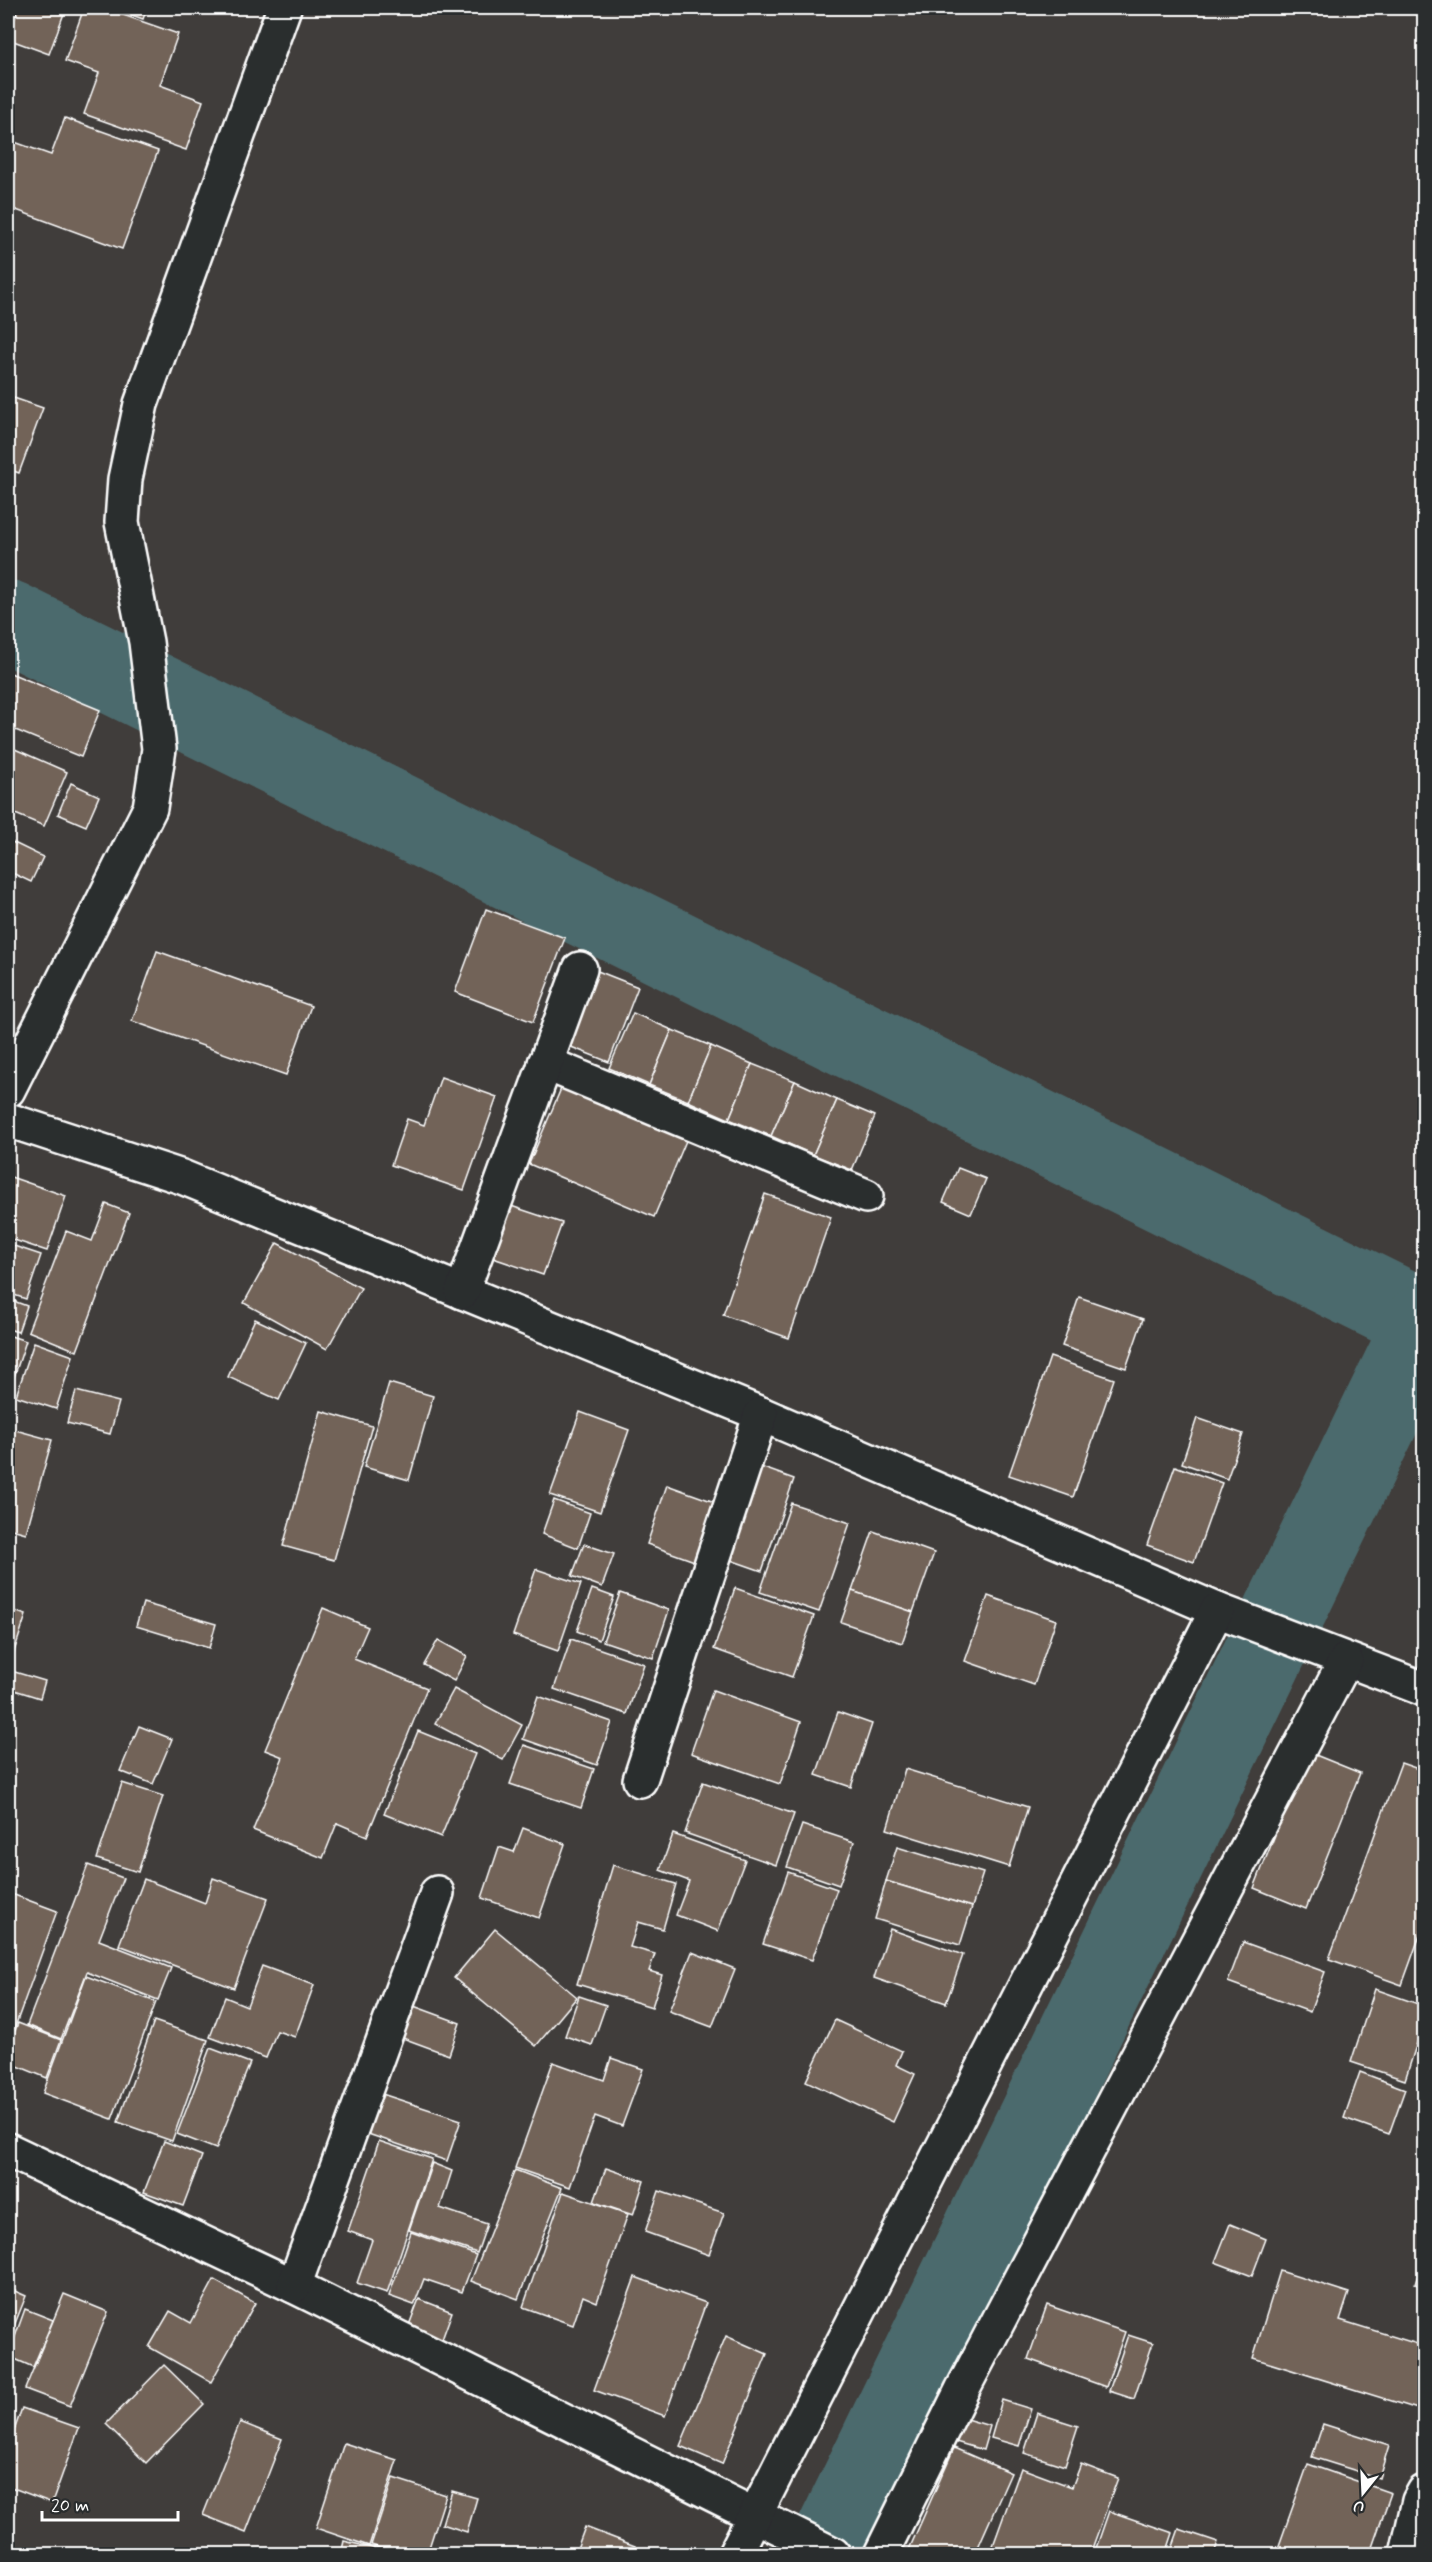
<svg xmlns="http://www.w3.org/2000/svg" width="1432" height="2562" font-family="Mynerve,sans-serif">
	<style>
		.lines { fill: none; stroke-linecap: round; stroke-linejoin: round }
		.river { stroke: #4c6b6d; stroke-width: 82 }
		.building { fill: #726359; stroke: #fff; stroke-width: 1.5 }
		.street-casing { stroke: #fff; stroke-width: 38 }
		.street { stroke: #2a2d2e; stroke-width: 33 }
	</style>
	<rect width="100%" height="100%" fill="#403d3b"/>
	<filter id="ink" filterUnits="userSpaceOnUse"><feTurbulence type="fractalNoise" baseFrequency=".0167" numOctaves="2"/><feDisplacementMap in="SourceGraphic" scale="12" xChannelSelector="R" yChannelSelector="G"/><feConvolveMatrix kernelMatrix="1 2 1 2 8 2 1 2 1" color-interpolation-filters="sRGB"/></filter>
	<g filter="url(#ink)">
		<g class="lines">
			<!-- river -->
			<g class="river">
				<path d="M 8,621 L 1424,1321"/>
				<path d="M 827,2554 L 1424,1325"/>
			</g>
		</g>
		<!-- building -->
		<g class="building">
			<path d="M 8,8 L 18,8 L 8,35 Z"/>
			<path d="M 18,8 L 66,8 L 49,54 L 8,39 Z"/>
			<path d="M 84,8 L 103,8 L 178,34 L 160,85 L 203,101 L 186,150 L 84,114 L 99,73 L 65,61 Z"/>
			<path d="M 113,8 L 147,8 L 143,19 Z"/>
			<path d="M 65,118 L 158,151 L 122,249 L 8,207 L 9,140 L 51,155 Z"/>
			<path d="M 8,396 L 43,408 L 19,473 L 8,469 Z"/>
			<path d="M 8,672 L 100,710 L 81,757 L 8,727 Z"/>
			<path d="M 8,746 L 67,772 L 44,826 L 8,811 Z"/>
			<path d="M 71,783 L 99,796 L 86,826 L 58,814 Z"/>
			<path d="M 10,841 L 43,857 L 31,882 L 8,871 Z"/>
			<path d="M 486,909 L 565,938 L 533,1022 L 455,992 Z"/>
			<path d="M 157,951 L 311,1006 L 286,1075 L 132,1021 Z"/>
			<path d="M 590,968 L 638,987 L 609,1062 L 561,1043 Z"/>
			<path d="M 633,1013 L 672,1030 L 649,1085 L 609,1068 Z"/>
			<path d="M 672,1030 L 711,1046 L 688,1101 L 649,1085 Z"/>
			<path d="M 711,1046 L 752,1064 L 729,1119 L 688,1101 Z"/>
			<path d="M 752,1064 L 795,1081 L 771,1136 L 729,1119 Z"/>
			<path d="M 441,1077 L 497,1097 L 464,1190 L 391,1165 L 407,1119 L 424,1125 Z"/>
			<path d="M 795,1081 L 837,1100 L 813,1155 L 771,1136 Z"/>
			<path d="M 563,1084 L 688,1136 L 654,1217 L 529,1164 Z"/>
			<path d="M 837,1100 L 875,1116 L 852,1170 L 813,1155 Z"/>
			<path d="M 958,1168 L 986,1179 L 971,1214 L 943,1202 Z"/>
			<path d="M 8,1176 L 66,1196 L 47,1251 L 8,1238 Z"/>
			<path d="M 765,1194 L 831,1217 L 789,1338 L 723,1315 Z"/>
			<path d="M 106,1204 L 129,1213 L 77,1351 L 28,1331 L 66,1231 L 92,1241 Z"/>
			<path d="M 511,1206 L 562,1223 L 543,1275 L 493,1258 Z"/>
			<path d="M 277,1243 L 361,1288 L 327,1349 L 244,1303 Z"/>
			<path d="M 8,1244 L 41,1255 L 26,1299 L 8,1293 Z"/>
			<path d="M 1079,1297 L 1143,1319 L 1126,1368 L 1062,1346 Z"/>
			<path d="M 8,1299 L 27,1306 L 18,1332 L 8,1329 Z"/>
			<path d="M 255,1319 L 306,1343 L 279,1400 L 228,1377 Z"/>
			<path d="M 8,1335 L 26,1341 L 12,1383 L 8,1382 Z"/>
			<path d="M 34,1342 L 73,1356 L 56,1409 L 16,1396 Z"/>
			<path d="M 1050,1357 L 1114,1379 L 1073,1497 L 1009,1475 Z"/>
			<path d="M 389,1383 L 433,1396 L 409,1480 L 364,1467 Z"/>
			<path d="M 76,1391 L 119,1402 L 110,1434 L 67,1423 Z"/>
			<path d="M 321,1411 L 372,1426 L 334,1560 L 283,1546 Z"/>
			<path d="M 580,1412 L 629,1430 L 600,1512 L 550,1495 Z"/>
			<path d="M 1197,1418 L 1243,1434 L 1227,1479 L 1182,1463 Z"/>
			<path d="M 8,1428 L 52,1440 L 26,1533 L 8,1528 Z"/>
			<path d="M 755,1465 L 794,1479 L 762,1571 L 722,1557 Z"/>
			<path d="M 1175,1466 L 1222,1483 L 1194,1562 L 1147,1545 Z"/>
			<path d="M 667,1485 L 720,1504 L 700,1563 L 647,1544 Z"/>
			<path d="M 554,1500 L 590,1513 L 578,1548 L 542,1534 Z"/>
			<path d="M 791,1503 L 850,1523 L 819,1612 L 760,1592 Z"/>
			<path d="M 873,1531 L 934,1553 L 913,1612 L 852,1591 Z"/>
			<path d="M 584,1544 L 614,1554 L 602,1587 L 572,1576 Z"/>
			<path d="M 536,1569 L 581,1584 L 558,1651 L 513,1635 Z"/>
			<path d="M 735,1588 L 814,1616 L 792,1677 L 714,1649 Z"/>
			<path d="M 592,1589 L 614,1597 L 599,1640 L 577,1631 Z"/>
			<path d="M 852,1591 L 913,1612 L 902,1643 L 841,1622 Z"/>
			<path d="M 620,1593 L 669,1610 L 653,1658 L 603,1641 Z"/>
			<path d="M 988,1596 L 1056,1620 L 1034,1685 L 965,1661 Z"/>
			<path d="M 143,1603 L 216,1624 L 209,1648 L 136,1626 Z"/>
			<path d="M 323,1608 L 368,1627 L 354,1659 L 427,1688 L 367,1836 L 337,1823 L 323,1858 L 253,1830 L 283,1757 L 265,1750 Z"/>
			<path d="M 8,1609 L 26,1615 L 8,1670 L 45,1681 L 40,1698 L 8,1688 Z"/>
			<path d="M 571,1639 L 644,1664 L 627,1714 L 554,1689 Z"/>
			<path d="M 438,1640 L 467,1656 L 454,1681 L 424,1665 Z"/>
			<path d="M 454,1689 L 522,1725 L 503,1760 L 435,1724 Z"/>
			<path d="M 713,1690 L 801,1722 L 780,1784 L 691,1753 Z"/>
			<path d="M 538,1696 L 612,1722 L 597,1765 L 523,1739 Z"/>
			<path d="M 838,1712 L 872,1724 L 851,1787 L 816,1775 Z"/>
			<path d="M 139,1726 L 172,1739 L 153,1784 L 120,1771 Z"/>
			<path d="M 418,1731 L 475,1754 L 441,1837 L 384,1814 Z"/>
			<path d="M 524,1745 L 594,1769 L 581,1808 L 510,1784 Z"/>
			<path d="M 1308,1752 L 1360,1773 L 1306,1909 L 1254,1888 Z"/>
			<path d="M 1401,1763 L 1424,1771 L 1424,1924 L 1402,1985 L 1329,1959 Z"/>
			<path d="M 905,1769 L 1028,1807 L 1009,1867 L 887,1829 Z"/>
			<path d="M 703,1782 L 794,1814 L 776,1865 L 685,1833 Z"/>
			<path d="M 122,1783 L 163,1796 L 138,1872 L 97,1859 Z"/>
			<path d="M 802,1825 L 854,1842 L 839,1885 L 787,1867 Z"/>
			<path d="M 523,1828 L 565,1844 L 539,1918 L 482,1898 L 499,1847 L 514,1852 Z"/>
			<path d="M 673,1834 L 745,1860 L 718,1931 L 676,1915 L 689,1881 L 660,1870 Z"/>
			<path d="M 897,1847 L 983,1873 L 972,1907 L 886,1881 Z"/>
			<path d="M 88,1865 L 123,1878 L 99,1940 L 171,1968 L 158,2000 L 87,1972 L 61,2039 L 27,2025 Z"/>
			<path d="M 613,1865 L 676,1884 L 663,1929 L 638,1922 L 630,1947 L 655,1954 L 649,1971 L 662,1975 L 652,2007 L 577,1984 Z"/>
			<path d="M 788,1872 L 837,1889 L 812,1960 L 763,1944 Z"/>
			<path d="M 213,1878 L 268,1898 L 234,1988 L 119,1945 L 144,1879 L 205,1903 Z"/>
			<path d="M 886,1881 L 972,1907 L 960,1945 L 875,1919 Z"/>
			<path d="M 9,1893 L 57,1911 L 12,2035 L 8,2033 Z"/>
			<path d="M 495,1929 L 577,1997 L 536,2046 L 454,1978 Z"/>
			<path d="M 890,1929 L 963,1955 L 946,2003 L 874,1978 Z"/>
			<path d="M 1243,1942 L 1325,1972 L 1310,2012 L 1228,1982 Z"/>
			<path d="M 692,1952 L 735,1969 L 712,2027 L 669,2011 Z"/>
			<path d="M 262,1966 L 314,1985 L 295,2037 L 277,2031 L 266,2058 L 210,2037 L 225,1997 L 247,2006 Z"/>
			<path d="M 86,1976 L 156,2002 L 112,2119 L 43,2093 Z"/>
			<path d="M 1375,1989 L 1424,2006 L 1424,2021 L 1405,2080 L 1351,2062 Z"/>
			<path d="M 579,1996 L 606,2005 L 592,2045 L 565,2036 Z"/>
			<path d="M 411,2005 L 460,2023 L 449,2055 L 400,2037 Z"/>
			<path d="M 835,2020 L 902,2051 L 896,2065 L 915,2074 L 893,2122 L 806,2081 Z"/>
			<path d="M 154,2021 L 208,2040 L 172,2141 L 118,2122 Z"/>
			<path d="M 18,2023 L 61,2040 L 47,2078 L 8,2062 L 8,2050 Z"/>
			<path d="M 210,2048 L 250,2063 L 216,2149 L 177,2134 Z"/>
			<path d="M 611,2058 L 643,2069 L 622,2126 L 595,2116 L 570,2187 L 515,2168 L 553,2062 L 604,2080 Z"/>
			<path d="M 1360,2072 L 1405,2089 L 1389,2134 L 1344,2118 Z"/>
			<path d="M 1424,2088 L 1424,2114 L 1417,2111 Z"/>
			<path d="M 382,2094 L 461,2120 L 447,2161 L 368,2134 Z"/>
			<path d="M 164,2141 L 202,2156 L 183,2206 L 144,2192 Z"/>
			<path d="M 379,2141 L 432,2159 L 387,2293 L 357,2283 L 372,2240 L 348,2231 Z"/>
			<path d="M 432,2163 L 452,2171 L 440,2208 L 487,2224 L 477,2253 L 409,2230 Z"/>
			<path d="M 606,2168 L 644,2181 L 633,2215 L 594,2202 Z"/>
			<path d="M 515,2170 L 562,2188 L 518,2299 L 471,2281 Z"/>
			<path d="M 659,2191 L 724,2213 L 709,2255 L 645,2232 Z"/>
			<path d="M 563,2192 L 628,2214 L 597,2302 L 583,2296 L 573,2325 L 523,2307 Z"/>
			<path d="M 1230,2224 L 1266,2239 L 1252,2276 L 1215,2262 Z"/>
			<path d="M 411,2232 L 476,2255 L 462,2292 L 424,2279 L 414,2305 L 389,2296 Z"/>
			<path d="M 1422,2262 L 1424,2262 L 1424,2287 L 1415,2284 Z"/>
			<path d="M 1280,2271 L 1349,2293 L 1340,2320 L 1424,2346 L 1424,2411 L 1253,2358 Z"/>
			<path d="M 635,2277 L 706,2303 L 665,2416 L 594,2390 Z"/>
			<path d="M 214,2280 L 255,2303 L 211,2382 L 149,2347 L 170,2311 L 191,2323 Z"/>
			<path d="M 8,2288 L 26,2296 L 8,2341 Z"/>
			<path d="M 64,2294 L 108,2312 L 70,2406 L 25,2389 Z"/>
			<path d="M 419,2299 L 452,2312 L 440,2345 L 406,2333 Z"/>
			<path d="M 1047,2305 L 1125,2332 L 1106,2387 L 1028,2359 Z"/>
			<path d="M 25,2309 L 53,2320 L 33,2367 L 8,2356 Z"/>
			<path d="M 1128,2335 L 1153,2343 L 1134,2399 L 1109,2391 Z"/>
			<path d="M 726,2336 L 767,2354 L 722,2464 L 680,2446 Z"/>
			<path d="M 164,2365 L 204,2404 L 146,2463 L 106,2424 Z"/>
			<path d="M 1002,2400 L 1031,2409 L 1019,2446 L 991,2438 Z"/>
			<path d="M 22,2408 L 79,2428 L 52,2503 L 8,2486 L 8,2448 Z"/>
			<path d="M 1037,2413 L 1078,2426 L 1065,2466 L 1024,2453 Z"/>
			<path d="M 956,2416 L 990,2426 L 983,2450 L 949,2440 Z"/>
			<path d="M 240,2422 L 282,2439 L 246,2532 L 203,2515 Z"/>
			<path d="M 1323,2424 L 1389,2445 L 1379,2478 L 1312,2457 Z"/>
			<path d="M 344,2443 L 397,2460 L 369,2546 L 316,2528 Z"/>
			<path d="M 954,2448 L 1011,2473 L 975,2554 L 907,2554 Z"/>
			<path d="M 1081,2464 L 1118,2478 L 1090,2554 L 990,2554 L 1021,2468 L 1072,2487 Z"/>
			<path d="M 1308,2464 L 1391,2493 L 1370,2553 L 1374,2554 L 1276,2554 Z"/>
			<path d="M 393,2478 L 446,2495 L 427,2554 L 399,2554 L 371,2545 Z"/>
			<path d="M 452,2491 L 477,2498 L 467,2532 L 442,2524 Z"/>
			<path d="M 1109,2511 L 1173,2533 L 1166,2554 L 1094,2554 Z"/>
			<path d="M 585,2527 L 635,2546 L 632,2554 L 575,2554 Z"/>
			<path d="M 1179,2529 L 1218,2542 L 1214,2554 L 1170,2554 Z"/>
			<path d="M 344,2541 L 385,2551 L 384,2554 L 341,2554 Z"/>
		</g>
		<g class="lines">
			<defs>
				<g id="street">
					<path d="M 545,1063 L 866,1196"/>
					<path d="M 8,1090 L 150,808 L 159,749 L 146,642 L 122,522 L 125,479 L 141,404 L 284,8"/>
					<path d="M 8,1120 L 182,1177 L 761,1414 L 1217,1610 L 1424,1689"/>
					<path d="M 462,1292 L 580,969"/>
					<path d="M 640,1780 L 761,1414"/>
					<path d="M 8,2150 L 294,2286 L 833,2554"/>
					<path d="M 294,2286 L 437,1893"/>
					<path d="M 735,2554 L 1217,1610"/>
					<path d="M 881,2554 L 962,2390 L 1346,1660"/>
					<path d="M 1407,2554 L 1419,2501 L 1424,2492"/>
				</g>
			</defs>
			<!-- street casing -->
			<use href="#street" class="street-casing"/>
			<!-- street -->
			<use href="#street" class="street"/>
		</g>
	</g>
	<!-- margin -->
	<rect width="1432" height="2562" fill="none" stroke="#2a2d2e" stroke-width="30"/>
	<rect x="15" y="15" width="1402" height="2532" fill="none" stroke="#fff" stroke-width="2" filter="url(#ink)"/>
	<!-- north arrow -->
	<g transform="translate(1363 2493) rotate(198)" stroke="#2a2d2e" stroke-width="4.5" paint-order="stroke">
	<path d="M0-4.5L10 22L0 15L-10 22Z" fill="#ffffff"/>
	<text y="-9" font-size="16" font-weight="bold" text-anchor="middle" fill="#ffffff">U</text>
	</g>
	<!-- scale -->
	<path d="M42 2511v9h136v-9" fill="none" stroke="#ffffff" stroke-width="3"/>
	<text x="51" y="2511" font-size="18" fill="#ffffff" stroke="#2a2d2e" stroke-width="4.5" paint-order="stroke">20 m</text>
</svg>
